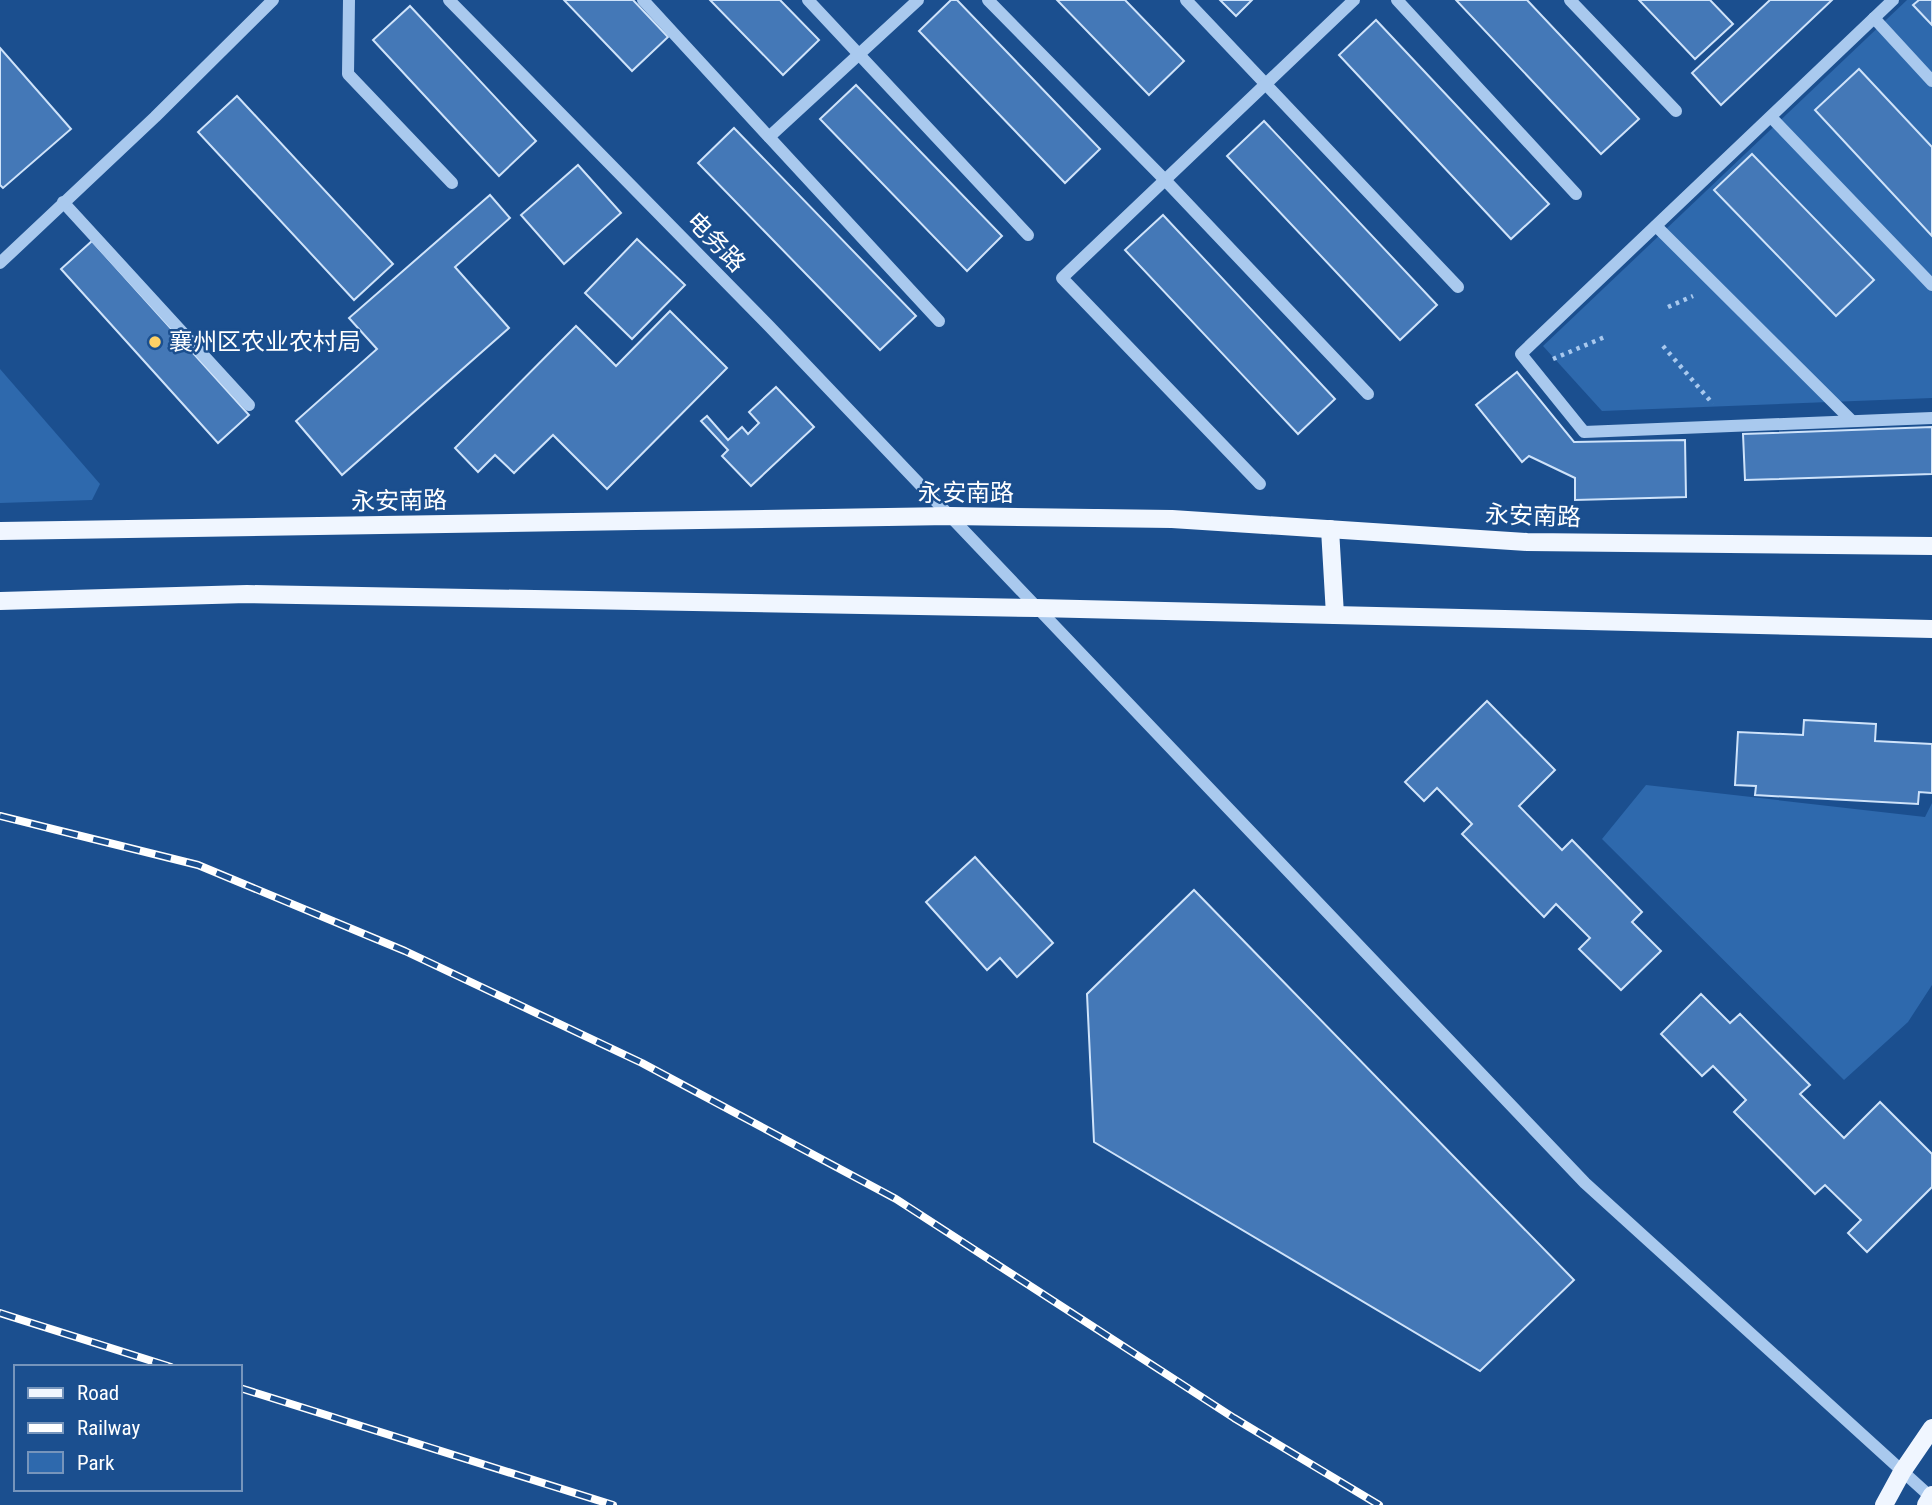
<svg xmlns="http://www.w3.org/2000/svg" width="1932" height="1505" font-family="'Roboto Condensed','Noto Sans SC',sans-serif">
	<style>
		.green { fill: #2e69ad }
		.building { fill: #4478b7; stroke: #cfe3fa; stroke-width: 2 }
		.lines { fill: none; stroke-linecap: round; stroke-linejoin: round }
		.path { stroke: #a9c9ee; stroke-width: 4.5; stroke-dasharray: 3.5 5; stroke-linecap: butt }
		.minor { stroke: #a9c9ee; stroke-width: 12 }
		.major { stroke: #f0f6ff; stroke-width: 18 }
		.rail-casing { stroke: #fff; stroke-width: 8 }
		.rail { stroke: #1b4f8f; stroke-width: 5; stroke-dasharray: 16; stroke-linecap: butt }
		.poi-dot { fill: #ffd166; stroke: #1b4f8f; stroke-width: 2.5 }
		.labels { text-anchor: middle; stroke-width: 5; stroke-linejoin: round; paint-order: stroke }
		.street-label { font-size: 24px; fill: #fff; stroke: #1b4f8f }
		.poi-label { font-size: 24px; fill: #fff; stroke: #1b4f8f; text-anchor: start }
	</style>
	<rect width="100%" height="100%" fill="#1b4f8f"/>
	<!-- green -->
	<g class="green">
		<path d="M 1907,0 L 1932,0 L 1932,398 L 1602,411 L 1543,346 Z"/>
		<path d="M 0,369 L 100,484 L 92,500 L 0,503 Z"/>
		<path d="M 1646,785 L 1925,817 L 1932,803 L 1932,985 L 1908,1022 L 1844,1080 L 1602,839 Z"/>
	</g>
	<!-- building -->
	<g class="building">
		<path d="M 564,0 L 633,0 L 668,37 L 632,71 Z"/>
		<path d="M 710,0 L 780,0 L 819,40 L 783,75 Z"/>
		<path d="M 951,0 L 957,0 L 1100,149 L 1065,183 L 919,31 Z"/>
		<path d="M 1057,0 L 1125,0 L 1184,61 L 1149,95 Z"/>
		<path d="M 1220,0 L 1252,0 L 1236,16 Z"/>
		<path d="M 1456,0 L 1527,0 L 1639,119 L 1601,154 Z"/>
		<path d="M 1639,0 L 1710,0 L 1733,24 L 1695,59 Z"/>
		<path d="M 1770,0 L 1832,0 L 1721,105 L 1692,73 Z"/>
		<path d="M 1919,0 L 1932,0 L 1932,25 L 1913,5 Z"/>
		<path d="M 410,6 L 536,141 L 499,176 L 373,40 Z"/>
		<path d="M 1376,20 L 1549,204 L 1511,239 L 1339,55 Z"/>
		<path d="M 0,48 L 71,129 L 3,188 L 0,185 Z"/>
		<path d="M 1859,69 L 1932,147 L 1932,236 L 1815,110 Z"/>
		<path d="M 856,85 L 1002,236 L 967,271 L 820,119 Z"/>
		<path d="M 237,96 L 393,264 L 354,300 L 198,132 Z"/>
		<path d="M 1264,121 L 1437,305 L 1400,340 L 1227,156 Z"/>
		<path d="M 734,128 L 916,316 L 880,350 L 698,163 Z"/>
		<path d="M 1752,154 L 1874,280 L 1836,316 L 1714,190 Z"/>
		<path d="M 578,165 L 621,213 L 564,264 L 521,215 Z"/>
		<path d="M 490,195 L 510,218 L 455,267 L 509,328 L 342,475 L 296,421 L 377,349 L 349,318 Z"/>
		<path d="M 1163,215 L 1335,399 L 1298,434 L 1125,250 Z"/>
		<path d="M 637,239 L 685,285 L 632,339 L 585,293 Z"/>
		<path d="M 92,241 L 249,415 L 218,443 L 61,269 Z"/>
		<path d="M 670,311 L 727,368 L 607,489 L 553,435 L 514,473 L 495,455 L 478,472 L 455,448 L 576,326 L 616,366 Z"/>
		<path d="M 1517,372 L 1574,442 L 1685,440 L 1686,497 L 1575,500 L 1575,478 L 1529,456 L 1522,462 L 1476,405 Z"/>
		<path d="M 776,387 L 814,427 L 751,486 L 722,456 L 728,450 L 701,421 L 707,416 L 728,440 L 742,427 L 748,434 L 759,423 L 749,412 Z"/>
		<path d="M 1932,427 L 1932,474 L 1745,480 L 1743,434 Z"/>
		<path d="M 1487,701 L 1555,770 L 1519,806 L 1562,850 L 1572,840 L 1642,912 L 1632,922 L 1661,951 L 1621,990 L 1579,949 L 1590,938 L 1556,904 L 1544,917 L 1462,834 L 1472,824 L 1437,788 L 1424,801 L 1405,782 Z"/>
		<path d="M 1804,720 L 1876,724 L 1875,741 L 1932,744 L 1932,793 L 1919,792 L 1918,804 L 1755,795 L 1756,786 L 1735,785 L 1738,732 L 1803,735 Z"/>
		<path d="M 975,857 L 1053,943 L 1017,977 L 1000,958 L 987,970 L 926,902 Z"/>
		<path d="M 1194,890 L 1574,1280 L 1480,1371 L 1094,1142 L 1087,994 Z"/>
		<path d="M 1701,994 L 1730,1023 L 1740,1014 L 1810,1085 L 1800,1094 L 1844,1138 L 1880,1102 L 1932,1154 L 1932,1187 L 1867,1252 L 1848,1233 L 1861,1220 L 1825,1185 L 1815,1194 L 1734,1112 L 1746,1100 L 1713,1066 L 1702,1076 L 1661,1034 Z"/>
	</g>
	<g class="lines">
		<!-- path -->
		<g class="path">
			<path d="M 1668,307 L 1693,296"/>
			<path d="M 1663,346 L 1713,404"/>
			<path d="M 1553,359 L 1607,336"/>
		</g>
		<!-- minor -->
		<g class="minor">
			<path d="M 349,0 L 348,74 L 452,183"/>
			<path d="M 449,0 L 769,326 L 1585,1183 L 1932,1498"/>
			<path d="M 643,0 L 769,137 L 918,0"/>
			<path d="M 808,0 L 1028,235"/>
			<path d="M 988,0 L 1165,180 L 1368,394"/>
			<path d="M 1186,0 L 1458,287"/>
			<path d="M 1397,0 L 1576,194"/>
			<path d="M 1570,0 L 1676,111"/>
			<path d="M 1893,0 L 1521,354 L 1584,432 L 1932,418"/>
			<path d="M 1874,18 L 1932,81"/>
			<path d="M 1771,117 L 1932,285"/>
			<path d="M 769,137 L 939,321"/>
			<path d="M 63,202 L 249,405"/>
			<path d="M 1656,226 L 1852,421"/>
			<path d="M 0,263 L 155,117 L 273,0"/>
			<path d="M 1260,484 L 1062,278 L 1354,0"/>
		</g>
		<!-- major -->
		<g class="major">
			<path d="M 1330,529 L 1335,615"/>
			<path d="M 0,531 L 950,516 L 1172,519 L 1527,542 L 1932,546"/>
			<path d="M 0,601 L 247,594 L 1037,608 L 1932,629"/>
			<path d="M 1884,1505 L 1902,1472 L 1932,1428"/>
			<path d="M 1926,1505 L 1932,1495"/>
		</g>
		<defs>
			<g id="rail">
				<path d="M 0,816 L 198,865 L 405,951 L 642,1063 L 896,1199 L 1234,1418 L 1379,1505"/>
				<path d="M 0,1313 L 171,1367"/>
				<path d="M 240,1388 L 613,1505"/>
			</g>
		</defs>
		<!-- rail casing -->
		<use href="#rail" class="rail-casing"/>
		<!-- rail -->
		<use href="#rail" class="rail"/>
	</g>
	<!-- markers -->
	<circle class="poi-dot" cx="155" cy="342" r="7"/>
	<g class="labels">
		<!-- street labels -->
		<g class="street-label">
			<text transform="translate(716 242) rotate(46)" y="8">电务路</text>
			<text x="966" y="501">永安南路</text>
			<text transform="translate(399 501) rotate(-1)" y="8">永安南路</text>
			<text transform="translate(1533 516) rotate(2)" y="8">永安南路</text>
		</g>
		<!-- poi labels -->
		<g class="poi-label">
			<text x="169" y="350">襄州区农业农村局</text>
		</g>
	</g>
	<!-- legend -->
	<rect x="14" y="1365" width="228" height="126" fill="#1b4f8f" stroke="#7695bc" stroke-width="2"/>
	<rect x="28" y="1388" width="35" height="10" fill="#f0f6ff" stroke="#7695bc" stroke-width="2"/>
	<text x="77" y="1400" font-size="21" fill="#ffffff">Road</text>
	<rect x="28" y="1423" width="35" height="10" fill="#ffffff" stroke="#7695bc" stroke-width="2"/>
	<text x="77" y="1435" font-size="21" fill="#ffffff">Railway</text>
	<rect x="28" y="1452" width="35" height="21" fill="#2e69ad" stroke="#7695bc" stroke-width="2"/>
	<text x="77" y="1470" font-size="21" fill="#ffffff">Park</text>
</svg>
